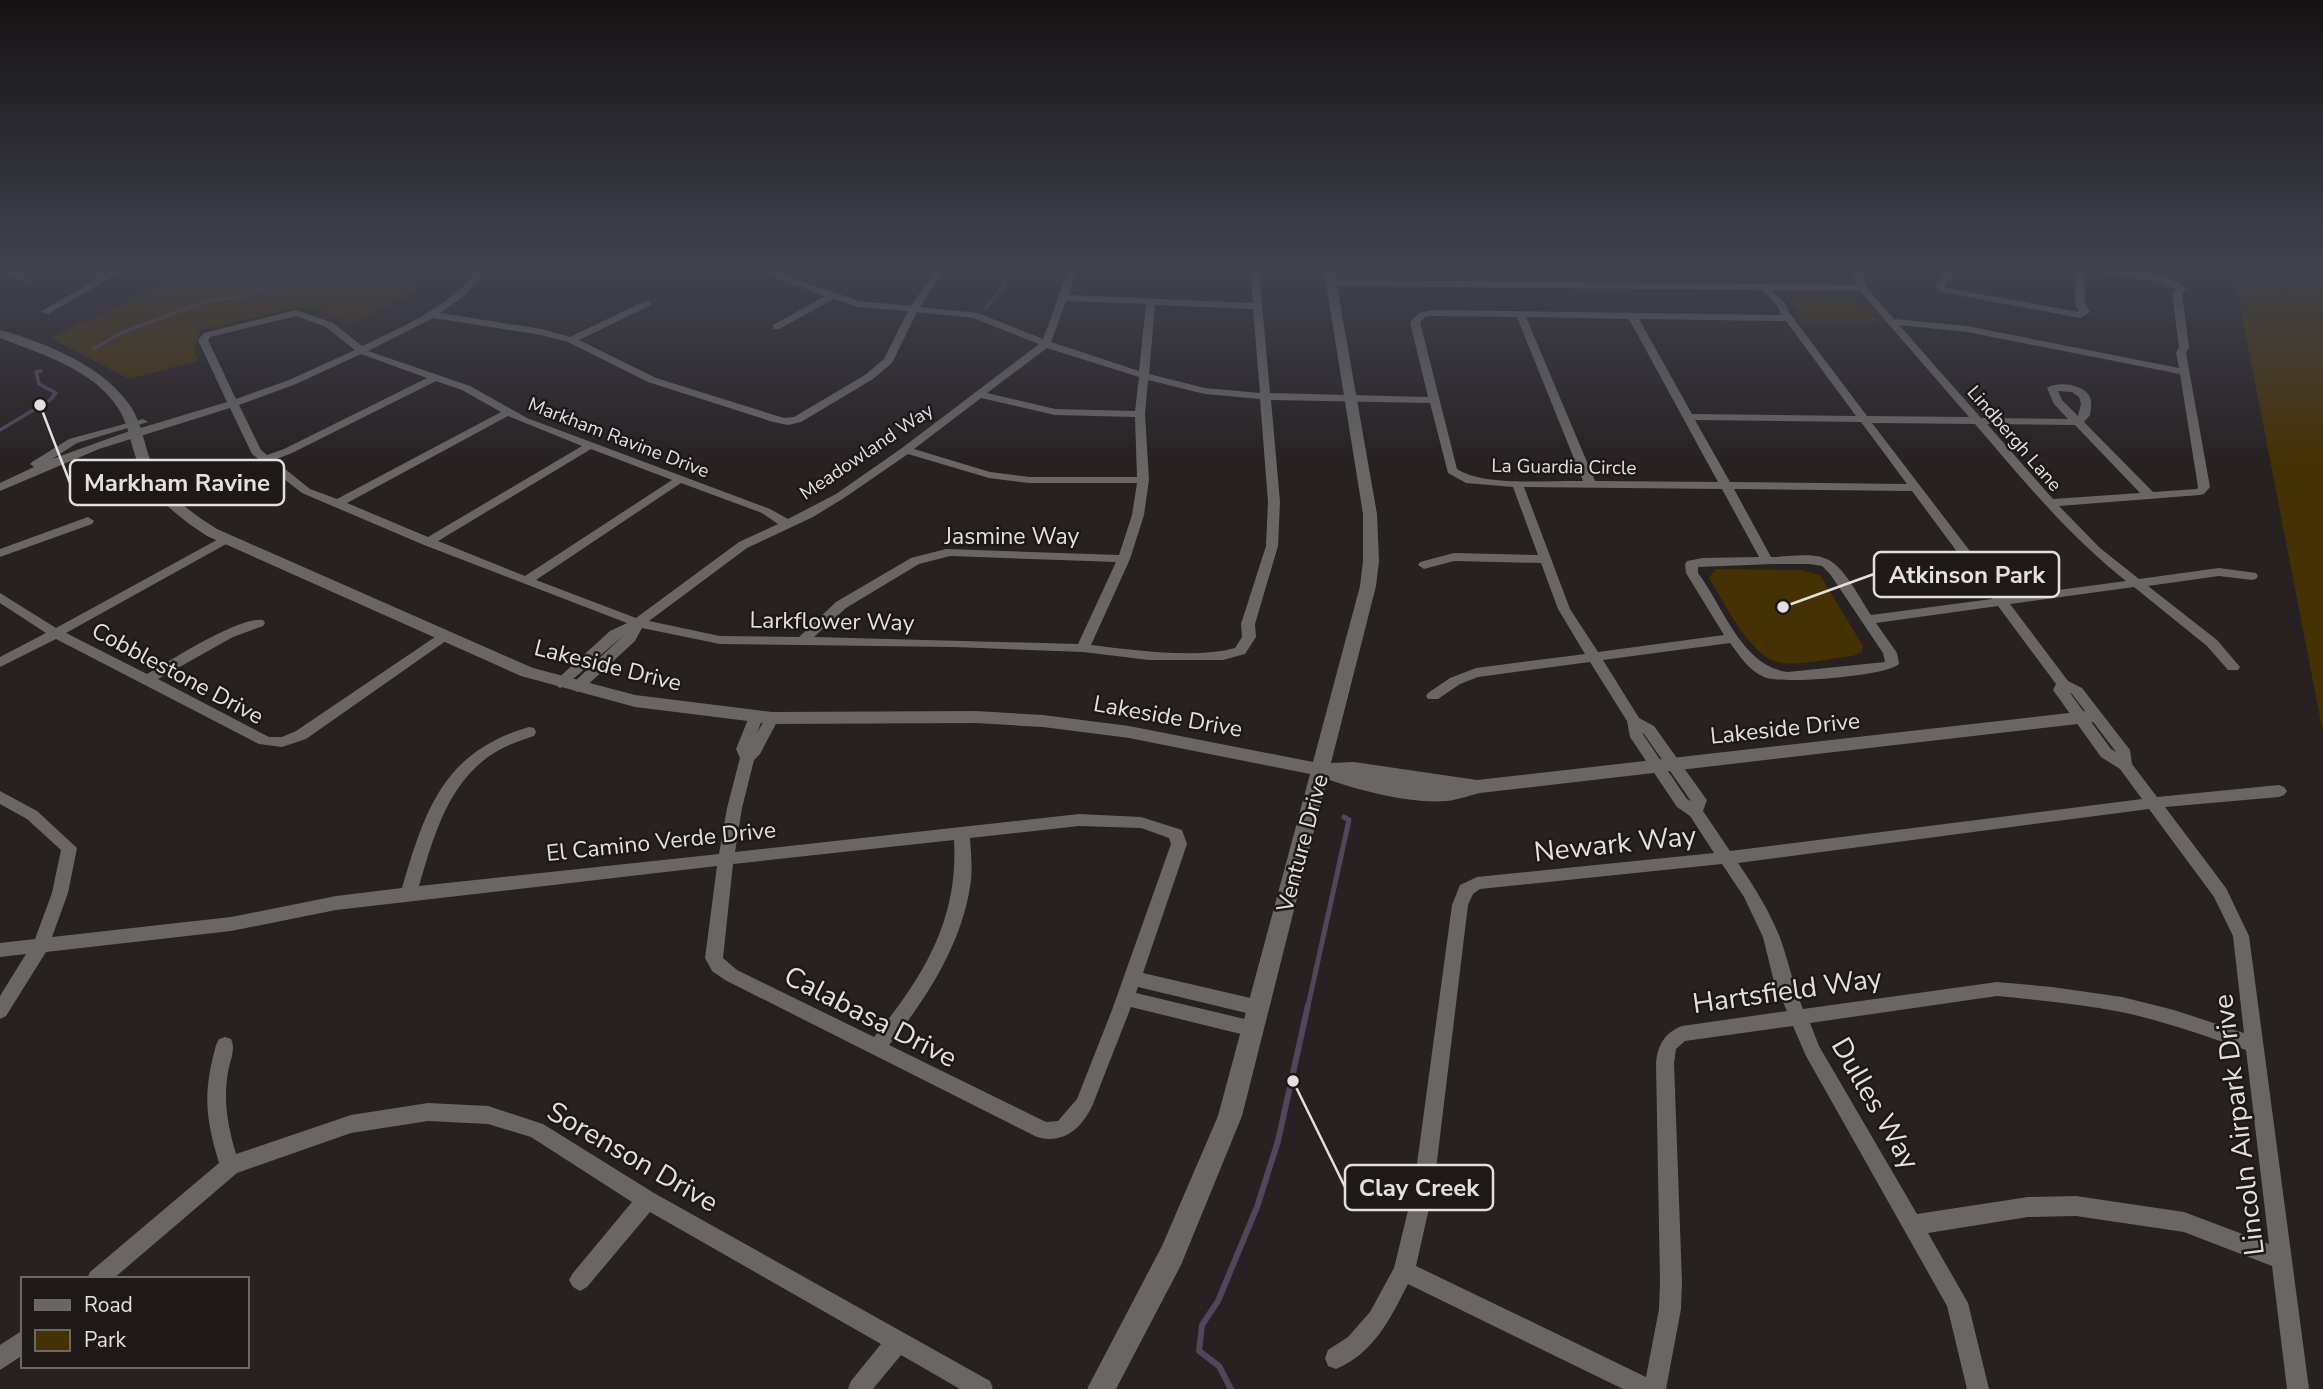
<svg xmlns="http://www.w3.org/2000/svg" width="2323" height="1389" font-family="'Nunito Sans',sans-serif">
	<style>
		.green { fill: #463103 }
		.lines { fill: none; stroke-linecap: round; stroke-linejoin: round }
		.stream-far2 { stroke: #53455b; stroke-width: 3.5 }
		.stream-far1 { stroke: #53455b; stroke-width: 5 }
		.stream { stroke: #53455b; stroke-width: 6 }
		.minor { fill: #696765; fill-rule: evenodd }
		.tertiary { fill: #696765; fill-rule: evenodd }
		.labels { text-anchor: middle; stroke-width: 5; stroke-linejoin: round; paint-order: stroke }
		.far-street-label { font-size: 19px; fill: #e4e0e0; stroke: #1e1818 }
		.street-label { font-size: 23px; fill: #e4e0e0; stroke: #1e1818 }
		.near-street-label { font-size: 28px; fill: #e4e0e0; stroke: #1e1818 }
		.leader { fill: none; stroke: #e4e0e0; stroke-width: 2.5 }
		.callout-dot { fill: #e4e0e0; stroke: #1e1818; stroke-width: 2.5 }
		.callout { fill: #1e1818; stroke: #e4e0e0; stroke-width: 2.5 }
		.callout-label { font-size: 24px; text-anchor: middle; font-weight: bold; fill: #e4e0e0 }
	</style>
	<rect width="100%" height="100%" fill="#272122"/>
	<!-- green -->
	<g class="green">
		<path d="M 182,271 L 424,271 L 414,292 L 350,323 L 315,308 L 299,307 L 200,330 L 194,349 L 198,361 L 129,379 L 50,338 L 114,309 Z"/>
		<path d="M 2187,271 L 2323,271 L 2323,733 L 2235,279 Z"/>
		<path d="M 1783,292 L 1850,295 L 1877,321 L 1803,321 Z"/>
		<path d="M 1715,569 L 1801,570 L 1820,575 L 1863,646 L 1862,652 L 1853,656 C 1832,658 1797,667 1777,662 C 1748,654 1724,601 1709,578 Z"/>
	</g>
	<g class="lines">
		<!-- stream-far2 -->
		<g class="stream-far2">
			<path d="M 985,309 L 1002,288 L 1007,271"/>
			<path d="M 94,349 L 121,333 L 187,308 L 210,300 L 242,297 L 268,286 L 270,271"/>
			<path d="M 0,430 L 50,400 L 56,393 L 39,384 L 36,372 L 41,371"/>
		</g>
		<!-- stream-far1 -->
		<path class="stream-far1" d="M 1308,1006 L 1349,820 L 1344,817"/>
		<!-- stream -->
		<path class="stream" d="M 1231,1389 L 1219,1366 L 1199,1351 L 1202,1325 L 1218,1301 L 1257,1207 L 1278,1141 L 1308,1005"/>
		<!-- minor -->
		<g class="minor">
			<path d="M 0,271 L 12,271 L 32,280 L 25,282 Z"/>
			<path d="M 112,271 L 122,271 L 48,314 L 40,312 Z"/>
			<path d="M 477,271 L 486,271 L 464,296 L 440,313 L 542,329 L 570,337 L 645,301 L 651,301 L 651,305 L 579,340 L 656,378 L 784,418 L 794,417 L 865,375 L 884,359 L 908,311 L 858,307 L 834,299 L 779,329 L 773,329 L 773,325 L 825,296 L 759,271 L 771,271 L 859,301 L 911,306 L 935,271 L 943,271 L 920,307 L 978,313 L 1043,339 L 1068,271 L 1076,271 L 1068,295 L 1253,303 L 1251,271 L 1259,271 L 1270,393 L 1428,397 L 1410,322 L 1419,313 L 1432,310 L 1781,315 L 1778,307 L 1760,287 L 1765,284 L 1786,304 L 1788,311 L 1867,416 L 1969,417 L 1859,290 L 1852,271 L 1860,271 L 1866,287 L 1894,319 L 1967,326 L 2179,368 L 2176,353 L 2179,347 L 2172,294 L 2176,290 L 2155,281 L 2102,274 L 2098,271 C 2124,270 2165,270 2186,289 L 2182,294 L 2189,347 L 2186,353 L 2210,487 L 2204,494 L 2200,495 L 2059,506 L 2100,548 L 2139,579 L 2219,568 L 2256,573 L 2258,576 L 2256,579 L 2252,580 L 2219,576 L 2148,586 L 2217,640 L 2240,667 L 2238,670 L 2228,670 L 2207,646 L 2134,587 L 2010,604 L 2068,681 L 2082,688 L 2130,750 L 2132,764 L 2157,797 L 2279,785 L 2284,787 L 2287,791 L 2284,795 L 2279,797 L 2165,807 L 2226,888 L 2249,936 L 2309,1389 L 2287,1389 L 2272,1266 L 2184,1232 L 2076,1216 L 2028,1217 L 1928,1233 L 1968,1303 L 1989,1389 L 1967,1389 L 1947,1306 L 1806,1056 L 1793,1026 L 1685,1041 L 1676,1049 L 1674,1063 L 1682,1282 L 1681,1309 L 1666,1389 L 1623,1389 L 1408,1284 C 1390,1319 1374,1353 1336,1369 L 1328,1366 L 1325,1358 L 1328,1350 L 1348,1337 L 1370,1312 L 1394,1268 L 1414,1186 L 1452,905 L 1460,885 L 1477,877 L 1714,853 L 1690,816 L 1677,807 L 1630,737 L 1627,721 L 1590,662 L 1478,677 L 1460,684 L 1438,699 L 1428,699 L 1426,696 L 1428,693 L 1450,678 L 1476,668 L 1585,654 L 1558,609 L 1541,563 L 1454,561 L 1424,569 L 1418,565 L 1420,562 L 1454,553 L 1538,555 L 1513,487 L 1466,483 L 1448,473 L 1430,403 L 1271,400 L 1280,502 L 1278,546 L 1255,624 L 1256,637 L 1245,654 L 1223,660 L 1149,660 L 1083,652 L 954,647 L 720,644 L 642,628 L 635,641 L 582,690 L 577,692 L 570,687 L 572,684 L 625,634 L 565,686 L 560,688 L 553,683 L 610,631 L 627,623 L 424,545 L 302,493 L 252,454 L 230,408 L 99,449 L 0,491 L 0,483 L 34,467 L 30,464 L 32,462 L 69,439 L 143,419 L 148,422 L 77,443 L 52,459 L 124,433 L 227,402 L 198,340 L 204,333 L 296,310 L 333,323 L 362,346 C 404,326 447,308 477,271 ZM 1066,301 L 1146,304 L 1139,371 L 1051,342 ZM 1155,305 L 1253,309 L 1260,393 L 1205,388 L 1149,374 ZM 917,312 L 973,318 L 1039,344 L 902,448 L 836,494 L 788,519 L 770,509 L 527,418 L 470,386 L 368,351 L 433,318 L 541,335 L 568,342 L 648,382 L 773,422 L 788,425 L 801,422 L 873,379 L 892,363 ZM 296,316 L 326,327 L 355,350 L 289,380 L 236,399 L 208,340 L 210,337 ZM 1432,316 L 1517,317 L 1583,481 C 1550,480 1484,487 1457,469 L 1420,322 L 1425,317 ZM 1526,317 L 1629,319 L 1718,482 L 1595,481 ZM 1639,319 L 1786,321 L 1856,416 L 1692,414 ZM 1899,325 L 1967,332 L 2180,374 L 2198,487 L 2197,489 L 2153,492 L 2084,422 L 2090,415 C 2091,409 2092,403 2090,397 C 2084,384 2057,381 2047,388 L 2054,404 L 2068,419 L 1981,418 ZM 1047,348 L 1139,377 L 1135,411 L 1055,409 L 987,393 ZM 361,354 L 427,378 L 284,449 L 267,455 L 261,450 L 239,405 L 296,384 ZM 1148,380 L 1205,394 L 1260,399 L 1268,502 L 1266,546 L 1241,624 L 1242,637 L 1235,648 C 1197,659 1132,650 1091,645 L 1130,559 L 1144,515 L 1149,480 L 1145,414 ZM 436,381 L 462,390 L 501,412 L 337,499 L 310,489 L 274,460 L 292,453 ZM 2058,391 L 2072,392 L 2079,397 L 2081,404 L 2078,416 L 2062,400 ZM 981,398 L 1055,415 L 1135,417 L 1137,477 L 1029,477 L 990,472 L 914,449 ZM 508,416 L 582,446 L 428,537 L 347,503 ZM 1695,420 L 1861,422 L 1907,484 L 1730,482 ZM 1872,423 L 1975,424 C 2023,480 2068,535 2126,581 L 2005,597 ZM 1987,424 L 2075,425 L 2140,493 L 2053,499 ZM 591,449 L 672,480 L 525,576 L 438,541 ZM 908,454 L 989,478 L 1029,483 L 1137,483 L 1132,515 L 1119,555 L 946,549 L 911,558 L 836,602 L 799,637 L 720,636 L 649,621 L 747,548 L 813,517 L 844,498 ZM 681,483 L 762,513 L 778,524 L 739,542 L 636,618 L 536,580 ZM 1524,487 L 1722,489 L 1759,557 L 1703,558 L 1687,561 L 1685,564 L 1686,573 L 1724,635 L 1598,652 L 1570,609 ZM 1734,489 L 1912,491 L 1992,599 L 1871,615 C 1861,600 1846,571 1832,562 C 1817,551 1789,557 1771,557 ZM 950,556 L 1116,562 L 1078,644 L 814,637 L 846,608 L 919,564 ZM 1773,564 L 1810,564 L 1822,566 L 1830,574 L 1883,653 L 1885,662 L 1788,672 C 1742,667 1723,606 1698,573 L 1698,567 ZM 1998,606 L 2056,684 L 2053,690 L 2101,757 L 2120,769 L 2142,799 L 1730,851 L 1703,811 L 1707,800 L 1704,796 L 1654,726 L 1639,718 L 1603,660 L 1730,643 C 1740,656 1748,670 1764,677 C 1781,685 1887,676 1899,664 L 1897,653 L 1876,623 ZM 2070,693 L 2072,694 L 2116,752 L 2111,749 ZM 1642,733 L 1644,734 L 1691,801 L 1687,799 ZM 2149,809 L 2214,897 L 2233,936 L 2244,1033 L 2174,1010 L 2122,997 L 2052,987 L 1997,982 L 1803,1009 C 1793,984 1788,959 1779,935 C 1768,909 1754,886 1738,863 ZM 1722,864 L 1744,897 L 1763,937 L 1774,982 L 1787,1011 L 1682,1026 C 1664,1033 1658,1045 1656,1063 L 1660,1282 L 1659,1309 L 1646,1377 L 1416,1266 L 1434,1186 L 1468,905 L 1473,894 L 1480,889 ZM 1997,996 C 2039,1000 2080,1004 2121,1012 C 2164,1021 2205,1036 2246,1050 L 2269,1244 L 2184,1212 L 2076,1196 L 2028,1197 L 1917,1214 L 1819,1046 L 1810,1023 Z"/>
			<path d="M 1943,271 L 1951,271 L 1950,280 L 1945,285 L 1947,288 L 2079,312 L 2075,304 L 2076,271 L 2084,271 L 2085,304 L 2090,312 L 2080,318 L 1941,292 L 1935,285 L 1942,279 Z"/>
			<path d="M 88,517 L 94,521 L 92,524 L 0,557 L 0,549 Z"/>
			<path d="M 224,536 L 228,537 L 230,540 L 228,543 L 66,633 L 147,674 C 170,661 239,616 263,620 L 265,623 L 263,626 L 233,637 L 158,679 L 269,737 L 282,737 L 296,731 L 438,635 L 443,634 L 450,638 L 306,739 L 282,747 L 259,744 L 56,639 L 0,667 L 0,657 L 46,633 L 0,603 L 0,593 L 56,628 Z"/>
			<path d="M 756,712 L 763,717 L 757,733 L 767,715 L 772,713 L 779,718 L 760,754 L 754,760 L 742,808 L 735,852 L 1079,814 L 1141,817 L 1182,830 L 1187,844 L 1143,973 L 1259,1000 L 1265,1003 L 1268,1008 L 1265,1013 L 1259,1016 L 1138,987 L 1136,993 L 1253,1021 L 1259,1023 L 1262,1029 L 1259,1035 L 1253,1037 L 1131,1007 L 1093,1104 C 1083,1127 1064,1145 1037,1137 L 725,980 L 712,971 L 705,958 L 717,866 L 336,910 L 231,931 L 46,952 L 6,1016 L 0,1019 L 0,996 L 26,954 L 0,957 L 0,943 L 35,939 L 52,893 L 61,850 L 27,819 L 0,804 L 0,791 L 37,811 L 77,848 L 68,893 L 52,937 L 231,917 L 336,896 L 402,888 C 425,810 443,752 529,727 L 534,728 L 536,732 L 534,736 C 522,740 510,744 499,750 C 449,778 434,835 419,886 L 719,854 L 727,808 L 740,758 L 736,749 L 749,717 ZM 1079,826 L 1141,828 L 1169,838 L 1171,844 L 1112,1010 L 1077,1099 L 1058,1121 L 1046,1122 L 889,1045 C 926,1000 961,945 970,887 C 973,871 971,854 970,838 ZM 954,840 C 959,919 923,978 874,1037 L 737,970 L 723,958 L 733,864 Z"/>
			<path d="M 225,1037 L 231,1039 C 236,1049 230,1061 228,1072 C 223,1101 228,1127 236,1154 L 351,1115 L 428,1103 L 488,1106 L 543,1124 L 654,1193 L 990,1381 L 993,1389 L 960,1389 L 901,1355 L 873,1389 L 848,1389 L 851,1381 L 881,1344 L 650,1212 L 587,1287 L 580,1291 L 573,1287 L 569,1280 L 573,1273 L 632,1202 L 531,1137 L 488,1124 L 428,1121 L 351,1133 L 237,1173 L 113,1279 L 87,1279 L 90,1272 L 219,1163 C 205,1116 203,1093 216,1045 L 219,1039 Z"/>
			<path d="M 23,1330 L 23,1355 L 0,1370 L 0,1345 Z"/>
		</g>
		<!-- tertiary -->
		<path class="tertiary" d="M 1324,271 L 1334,271 L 1336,280 L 1862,285 L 1868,288 L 1862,291 L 1337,286 L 1377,514 L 1379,561 L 1376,586 L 1331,763 L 1354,762 L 1477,780 L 2095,710 L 2104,716 L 2095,722 L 1480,793 C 1470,795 1458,800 1447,801 C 1413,804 1359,791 1327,779 L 1242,1116 L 1181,1265 L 1116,1389 L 1087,1389 L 1162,1246 L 1218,1116 L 1310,774 L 1129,738 L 1043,727 L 976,723 L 772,724 L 635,707 L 521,676 L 207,536 C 177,516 147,494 136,458 C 130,441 128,423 118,408 C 93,369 41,354 0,338 L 0,330 C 46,343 104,366 131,407 C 142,424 144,444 151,462 C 163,493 190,512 217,529 L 533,668 L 635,695 L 772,712 L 976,711 L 1043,715 L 1129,726 L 1313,762 L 1360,586 L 1363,561 L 1363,514 Z"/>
	</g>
	<!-- sky -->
	<linearGradient id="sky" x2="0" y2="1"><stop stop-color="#151213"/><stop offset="0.58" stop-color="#41434f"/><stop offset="1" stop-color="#41434f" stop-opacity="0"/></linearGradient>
	<rect width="2323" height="465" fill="url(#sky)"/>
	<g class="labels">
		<!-- far-street labels -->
		<g class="far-street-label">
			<text transform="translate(619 437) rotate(21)" y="7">Markham Ravine Drive</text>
			<text transform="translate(2015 438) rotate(49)" y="7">Lindbergh Lane</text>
			<text transform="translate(866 451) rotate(-34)" y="7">Meadowland Way</text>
			<text transform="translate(1564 466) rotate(1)" y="7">La Guardia Circle</text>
		</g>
		<!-- street labels -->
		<g class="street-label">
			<text x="1012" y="544">Jasmine Way</text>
			<text transform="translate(832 621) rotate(1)" y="8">Larkflower Way</text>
			<text transform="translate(608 665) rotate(14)" y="8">Lakeside Drive</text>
			<text transform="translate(178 673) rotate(28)" y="8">Cobblestone Drive</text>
			<text transform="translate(1168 716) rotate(10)" y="8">Lakeside Drive</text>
			<text transform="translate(1785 728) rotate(-6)" y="8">Lakeside Drive</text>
			<text transform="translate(661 841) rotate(-6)" y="8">El Camino Verde Drive</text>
			<text transform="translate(1302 843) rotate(-75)" y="8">Venture Drive</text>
		</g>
		<!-- near-street labels -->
		<g class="near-street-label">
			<text transform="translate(1615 843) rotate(-6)" y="10">Newark Way</text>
			<text transform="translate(1787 990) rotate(-8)" y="10">Hartsfield Way</text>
			<text transform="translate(871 1016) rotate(27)" y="10">Calabasa Drive</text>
			<text transform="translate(1876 1103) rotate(60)" y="10">Dulles Way</text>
			<text transform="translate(2238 1125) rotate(-97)" y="10">Lincoln Airpark Drive</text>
			<text transform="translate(633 1156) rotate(30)" y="10">Sorenson Drive</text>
		</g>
	</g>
	<!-- callouts -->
	<path class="leader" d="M40 405L70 483M1783 607L1874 574M1293 1081L1345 1187"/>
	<g class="callout-dot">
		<circle cx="40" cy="405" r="7"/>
		<circle cx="1783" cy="607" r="7"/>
		<circle cx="1293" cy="1081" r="7"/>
	</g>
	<g class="callout">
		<rect x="70" y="460" width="214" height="45" rx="7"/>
		<rect x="1874" y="552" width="185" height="45" rx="7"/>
		<rect x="1345" y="1165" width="148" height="45" rx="7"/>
	</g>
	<g class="callout-label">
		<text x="177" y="491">Markham Ravine</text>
		<text x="1967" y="583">Atkinson Park</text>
		<text x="1419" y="1196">Clay Creek</text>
	</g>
	<!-- legend -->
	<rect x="21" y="1277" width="228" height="91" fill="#1e1818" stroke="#6d6868" stroke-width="2"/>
	<rect x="35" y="1300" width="35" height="10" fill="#696765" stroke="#6d6868" stroke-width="2"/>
	<text x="84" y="1312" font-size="21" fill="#e4e0e0">Road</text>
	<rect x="35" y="1330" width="35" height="21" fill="#463103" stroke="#6d6868" stroke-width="2"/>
	<text x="84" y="1347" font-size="21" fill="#e4e0e0">Park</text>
</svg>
